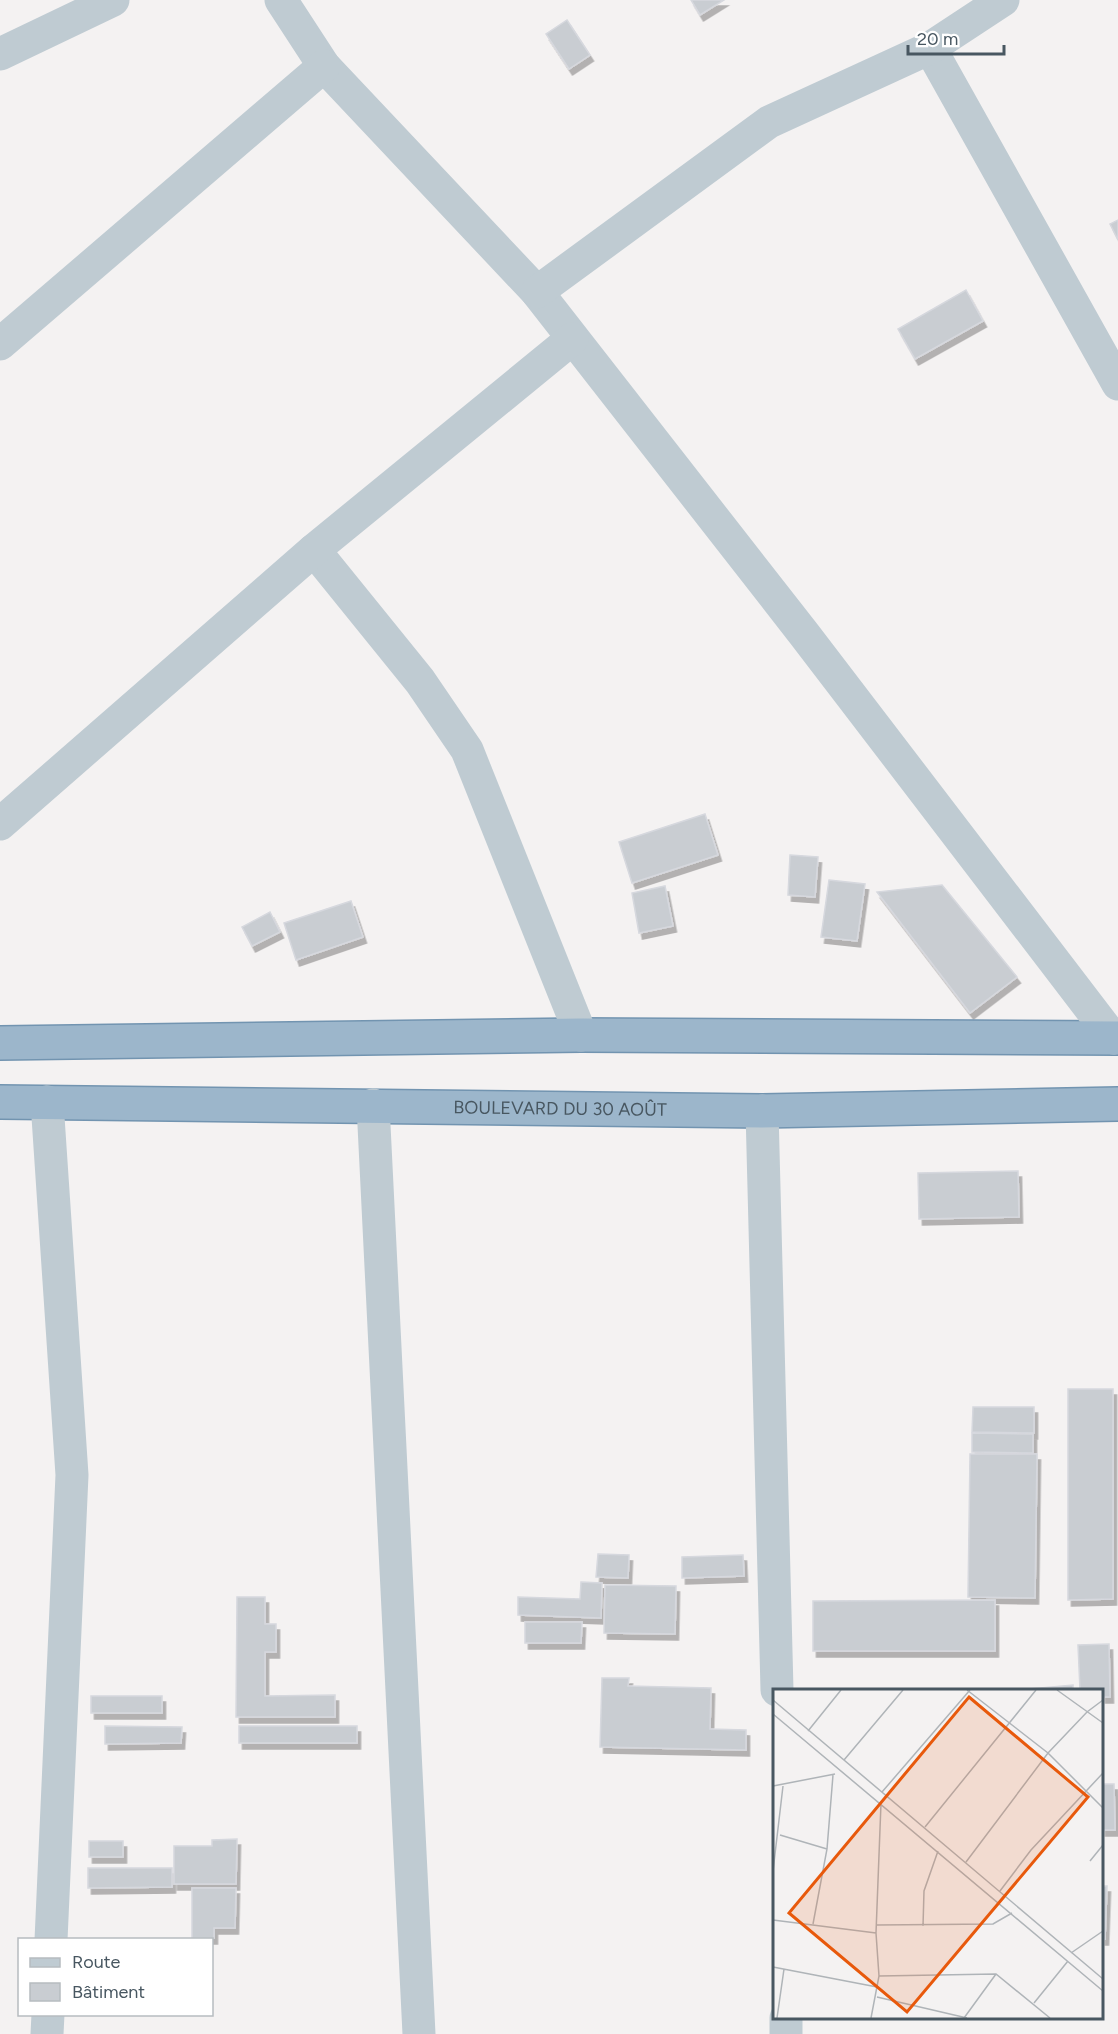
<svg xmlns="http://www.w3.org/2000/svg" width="1118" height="2034" font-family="Figtree,sans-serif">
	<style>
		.building { fill: #c9cdd2; stroke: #d6d8de; stroke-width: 1.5; filter: url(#shadow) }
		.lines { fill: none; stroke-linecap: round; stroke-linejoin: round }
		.trunk-casing { stroke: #7294b0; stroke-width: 36 }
		.minor { stroke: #bfcbd2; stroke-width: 33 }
		.trunk { stroke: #9cb6cb; stroke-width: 33 }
		.labels { text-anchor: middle; stroke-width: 6; stroke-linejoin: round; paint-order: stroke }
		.street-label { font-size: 18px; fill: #485761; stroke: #fff }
		.inset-road { fill: none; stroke: #afb4b8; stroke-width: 1.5 }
		.view { fill: #e8590c; fill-opacity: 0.15; stroke: #e8590c; stroke-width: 3 }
		.inset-edge { fill: none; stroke: #485761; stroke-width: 3 }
	</style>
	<defs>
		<filter id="shadow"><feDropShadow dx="3.5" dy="6" stdDeviation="0" flood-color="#0004"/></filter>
	</defs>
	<rect width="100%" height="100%" fill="#f4f2f2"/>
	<!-- building -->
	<g class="building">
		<path d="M 691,0 L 724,0 L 700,15 Z"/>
		<path d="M 567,20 L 590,55 L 569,69 L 546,34 Z"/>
		<path d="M 1118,220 L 1118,240 L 1110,224 Z"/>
		<path d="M 966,290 L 983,321 L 915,359 L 898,329 Z"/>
		<path d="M 705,814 L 718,855 L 632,883 L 619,842 Z"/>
		<path d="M 790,855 L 818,857 L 815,897 L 788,895 Z"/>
		<path d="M 829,880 L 865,884 L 857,941 L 821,937 Z"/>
		<path d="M 942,885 L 1017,977 L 970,1013 L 877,892 Z"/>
		<path d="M 665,886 L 673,926 L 639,933 L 632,893 Z"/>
		<path d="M 351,901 L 363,937 L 296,960 L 284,923 Z"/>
		<path d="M 270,912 L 280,932 L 252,946 L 242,927 Z"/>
		<path d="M 1018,1171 L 1019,1217 L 919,1219 L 918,1173 Z"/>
		<path d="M 1068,1389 L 1113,1389 L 1113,1599 L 1068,1600 Z"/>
		<path d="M 973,1407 L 1034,1407 L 1034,1433 L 972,1432 Z"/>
		<path d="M 972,1433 L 1033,1434 L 1033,1453 L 972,1452 Z"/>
		<path d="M 970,1454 L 1037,1454 L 1035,1598 L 968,1597 Z"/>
		<path d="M 598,1554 L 629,1555 L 628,1578 L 596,1577 Z"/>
		<path d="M 743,1555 L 744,1576 L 682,1578 L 682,1557 Z"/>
		<path d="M 581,1582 L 602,1583 L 601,1618 L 518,1615 L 518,1597 L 580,1599 Z"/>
		<path d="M 605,1585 L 676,1586 L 675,1634 L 604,1633 Z"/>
		<path d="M 237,1597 L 265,1597 L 265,1624 L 276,1624 L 276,1652 L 265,1652 L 265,1696 L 335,1695 L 335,1717 L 236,1717 Z"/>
		<path d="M 995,1600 L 995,1651 L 813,1651 L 813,1601 Z"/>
		<path d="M 525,1622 L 582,1622 L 581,1643 L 525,1643 Z"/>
		<path d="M 1109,1644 L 1110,1697 L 1102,1697 L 1102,1690 L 1080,1690 L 1078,1645 Z"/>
		<path d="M 602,1678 L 629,1678 L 628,1686 L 711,1688 L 710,1729 L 746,1730 L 746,1750 L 600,1747 Z"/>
		<path d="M 1073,1685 L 1073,1690 L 1018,1690 Z"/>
		<rect x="91" y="1696" width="71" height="17"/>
		<path d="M 105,1726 L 182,1727 L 181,1743 L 105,1744 Z"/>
		<rect x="239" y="1726" width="118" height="17"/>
		<path d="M 1102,1784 L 1114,1784 L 1115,1830 L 1102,1830 Z"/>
		<path d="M 237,1839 L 236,1884 L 174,1884 L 174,1846 L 212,1846 L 212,1840 Z"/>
		<rect x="89" y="1841" width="34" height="16"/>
		<path d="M 88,1868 L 172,1868 L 172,1887 L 88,1888 Z"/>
		<path d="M 1102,1886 L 1107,1886 L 1105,1939 L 1102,1939 Z"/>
		<path d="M 192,1888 L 236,1888 L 235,1928 L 214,1928 L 214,1938 L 192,1938 Z"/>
	</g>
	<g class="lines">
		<defs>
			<g id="trunk">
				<path d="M 0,1043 L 581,1035 L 1118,1038"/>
				<path id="s1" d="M 0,1102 L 762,1111 L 1118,1104"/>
			</g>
		</defs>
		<!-- trunk casing -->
		<use href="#trunk" class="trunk-casing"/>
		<!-- minor -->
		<g class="minor">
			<path d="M 281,0 L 324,66 L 537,292 L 804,634 L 1113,1038"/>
			<path d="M 930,48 L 1118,384"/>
			<path d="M 0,54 L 113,0"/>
			<path d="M 537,292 L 769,122 L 930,48 L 1003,0"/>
			<path d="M 0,344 L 324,66"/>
			<path d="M 314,550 L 420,681 L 467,750 L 581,1035"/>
			<path d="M 0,824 L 314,550 L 572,339"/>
			<path d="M 47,1102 L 72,1475 L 51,1940"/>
			<path d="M 373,1105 L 419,2034"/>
			<path d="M 762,1111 L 777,1690"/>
			<path d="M 786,2018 L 786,2034"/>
			<path d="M 47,2034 L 48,2014"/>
		</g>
		<!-- trunk -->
		<use href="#trunk" class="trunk"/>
	</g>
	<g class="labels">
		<!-- street labels -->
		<g class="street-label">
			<text dy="6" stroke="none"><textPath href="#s1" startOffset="560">BOULEVARD DU 30 AOÛT</textPath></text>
		</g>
	</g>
	<!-- overview -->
	<g transform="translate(773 1689)">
		<rect width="330" height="330" fill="#f4f2f2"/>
		<path class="inset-road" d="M 194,1 L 275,64 L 330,119M 284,1 L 330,34M 0,11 L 330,290M 0,25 L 330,302M 35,42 L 68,1M 71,71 L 130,1M 0,97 L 62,85M 109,103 L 197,1M 152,138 L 263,1M 7,146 L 54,160M 317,172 L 330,156M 193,173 L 275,64 L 314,23 L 330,11M 0,182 L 10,97M 227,202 L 258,161 L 330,84M 0,231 L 103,244M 40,235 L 54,160 L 60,86M 104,236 L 220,235 L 239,224M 150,237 L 151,202 L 165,162M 298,264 L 330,242M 0,278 L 104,298M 106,287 L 223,285 L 277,329M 104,308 L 194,329M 261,314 L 295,272M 4,329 L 11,280M 98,329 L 106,287 L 103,244 L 108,114M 191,329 L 223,285"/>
		<path class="view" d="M 196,8 L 315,108 L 134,323 L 16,224 Z"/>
		<rect width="330" height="330" class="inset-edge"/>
	</g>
	<!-- legend -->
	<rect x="18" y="1938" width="195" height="78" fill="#ffffff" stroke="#b6bcc0" stroke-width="1.5"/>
	<rect x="30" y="1958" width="30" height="9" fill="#bfcbd2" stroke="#b6bcc0" stroke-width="1.5"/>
	<text x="72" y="1968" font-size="18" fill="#485761">Route</text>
	<rect x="30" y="1983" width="30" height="18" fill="#c9cdd2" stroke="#b6bcc0" stroke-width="1.5"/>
	<text x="72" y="1998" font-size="18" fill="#485761">Bâtiment</text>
	<!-- scale -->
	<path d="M908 45v9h96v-9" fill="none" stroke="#485761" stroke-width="3"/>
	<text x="917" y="45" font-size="18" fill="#485761" stroke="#ffffff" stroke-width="4.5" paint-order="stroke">20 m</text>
</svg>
